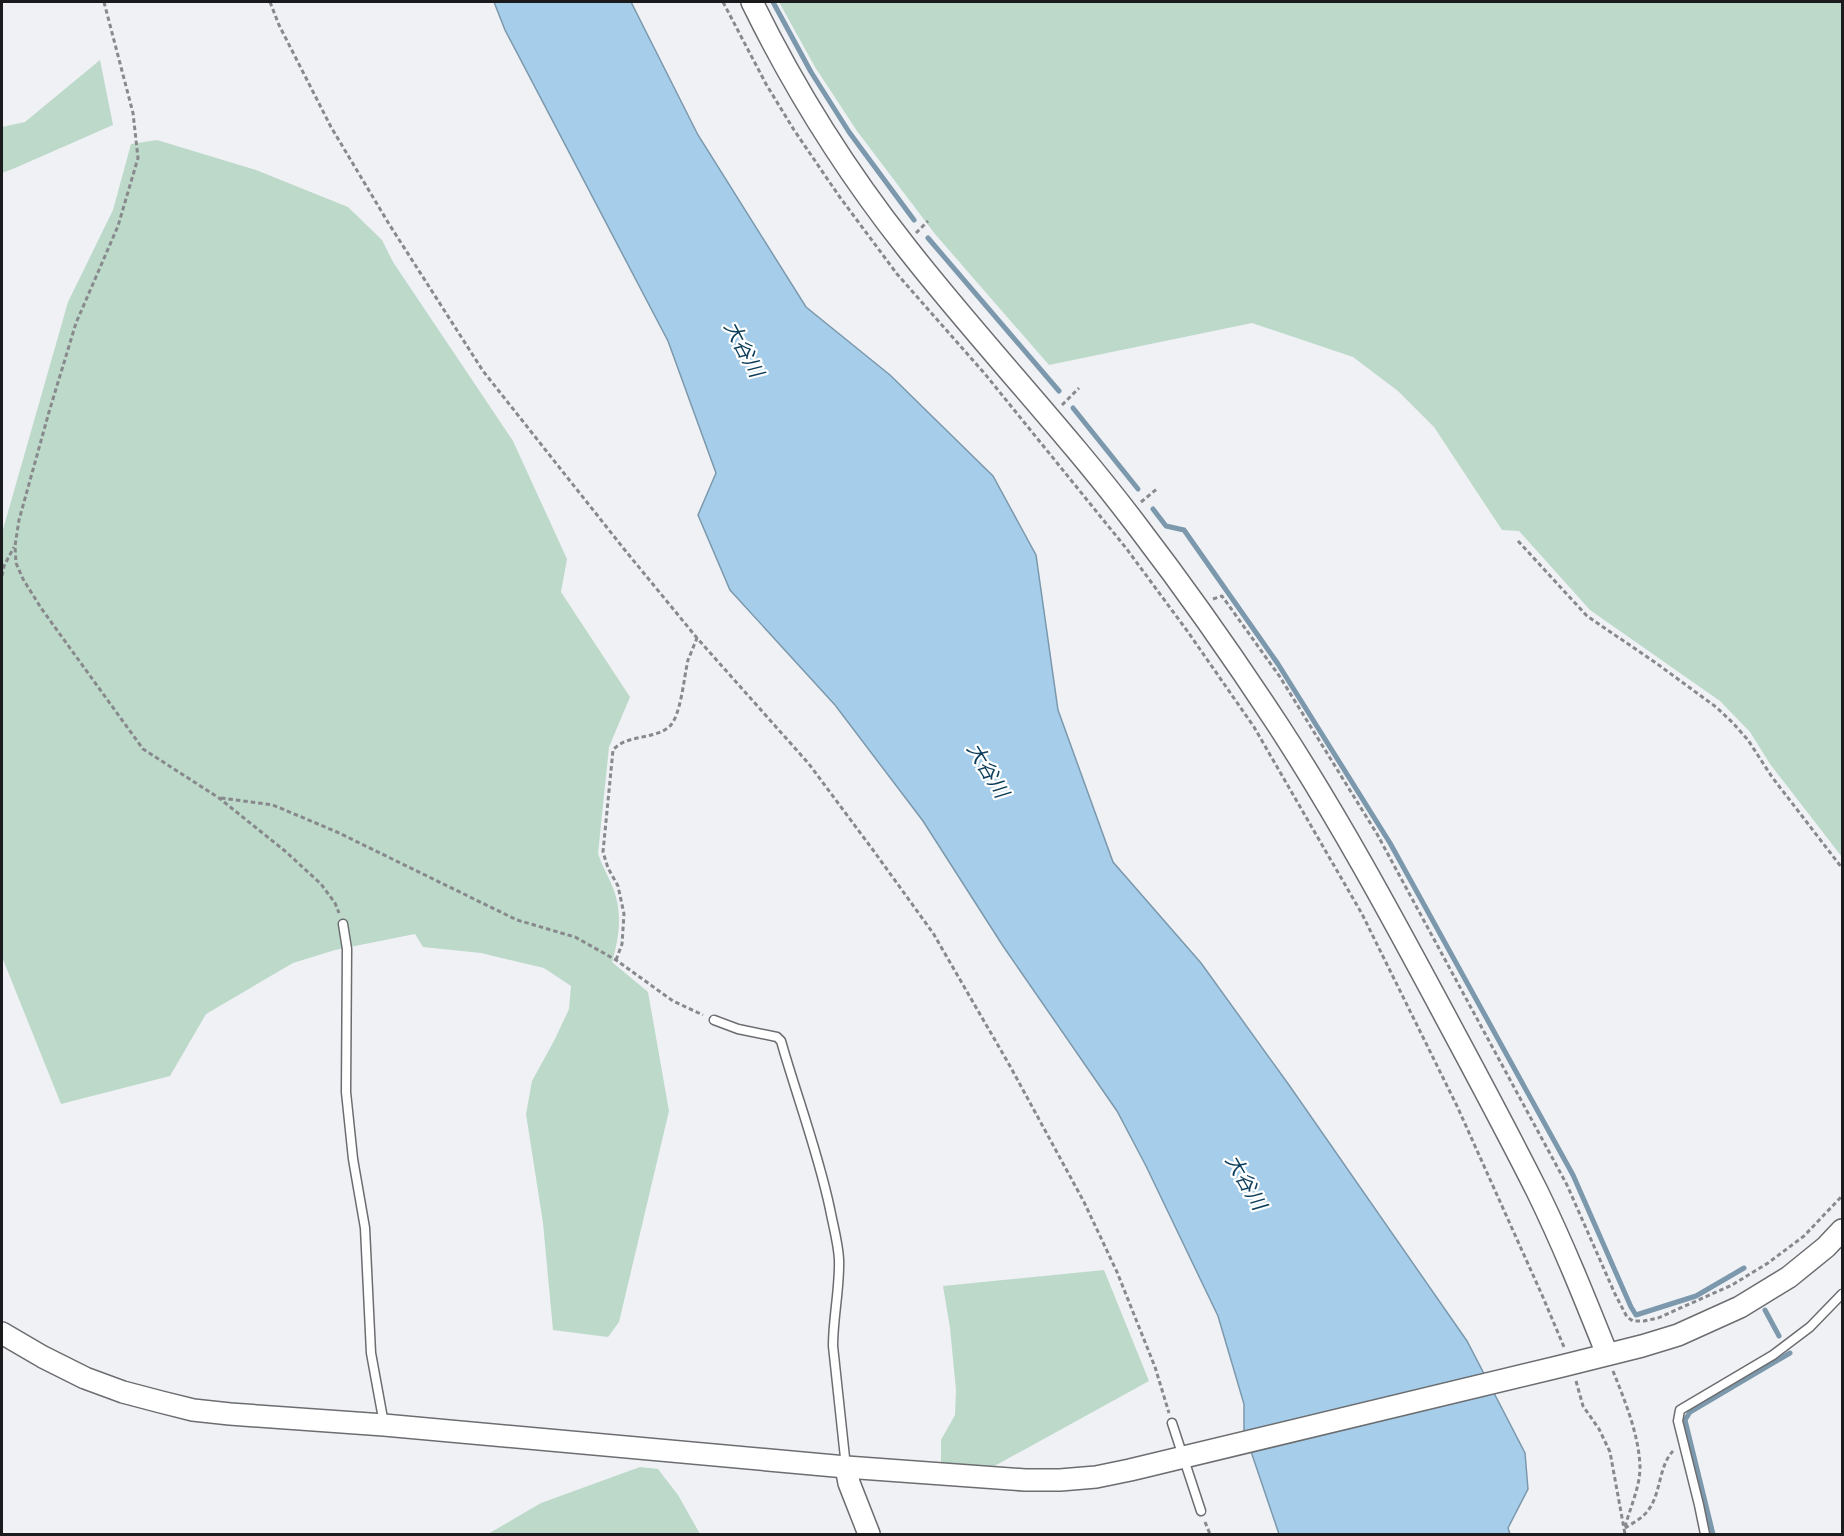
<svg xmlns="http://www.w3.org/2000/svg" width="1844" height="1536" font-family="Helvetica,'Noto Sans JP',sans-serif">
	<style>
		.green { fill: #bdd9ca }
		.water { fill: #a6ceea; stroke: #7c98ac; stroke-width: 1.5 }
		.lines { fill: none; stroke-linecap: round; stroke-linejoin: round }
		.stream { stroke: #7c98ac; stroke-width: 5 }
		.service-casing { stroke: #6b6d70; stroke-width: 11 }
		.tertiary-casing { stroke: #6b6d70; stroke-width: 24 }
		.path { stroke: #88898c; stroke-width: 3; stroke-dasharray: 4.5 3; stroke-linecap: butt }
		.service { stroke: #fff; stroke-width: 8 }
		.tertiary { stroke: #fff; stroke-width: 21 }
		.labels { text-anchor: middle; stroke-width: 4.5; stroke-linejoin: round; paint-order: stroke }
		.water-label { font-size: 20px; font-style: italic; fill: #0c3d5a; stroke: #fff }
	</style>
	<rect width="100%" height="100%" fill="#eff1f5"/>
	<!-- green -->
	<g class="green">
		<path d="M 779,2 L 1842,2 L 1842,857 L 1770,764 L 1750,732 L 1720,701 L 1590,610 L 1519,531 L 1502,530 L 1434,427 L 1398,391 L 1353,357 L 1252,323 L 1049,365 L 935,234 L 857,131 L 815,67 Z"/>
		<path d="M 100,60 L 113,125 L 15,168 L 2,173 L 2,127 L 25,122 Z"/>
		<path d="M 157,140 L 256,170 L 348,207 L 382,240 L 393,262 L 513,441 L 567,559 L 561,592 L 630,697 L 609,747 L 598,854 C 602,866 609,877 613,888 C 623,913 619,938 612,962 L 648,992 L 669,1111 L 619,1322 L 608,1337 L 553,1330 L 543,1223 L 526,1114 L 532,1081 L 555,1039 L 569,1009 L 571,986 L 544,968 L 481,953 L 423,947 L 415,934 L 335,950 L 293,963 L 206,1014 L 170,1076 L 61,1104 L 2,957 L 2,533 L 68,302 L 113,210 L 131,144 Z"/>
		<path d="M 1104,1270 L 1149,1381 L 989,1469 L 941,1466 L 941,1440 L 955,1415 L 956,1390 L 950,1328 L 943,1286 Z"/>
		<path d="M 640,1467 L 658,1469 L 678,1495 L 700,1534 L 488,1534 L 541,1503 Z"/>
	</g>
	<!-- water -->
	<path class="water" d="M 494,2 L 631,2 L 698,135 L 806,307 L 890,375 L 993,476 L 1036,555 L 1058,710 L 1113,862 L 1201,963 L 1289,1085 L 1467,1341 L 1525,1453 L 1528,1489 L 1508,1528 L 1510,1534 L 1279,1534 L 1244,1431 L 1244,1404 L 1218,1316 L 1146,1166 L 1117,1111 L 1003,946 L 923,821 L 835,705 L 730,590 L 698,515 L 716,473 L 668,341 L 505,30 Z"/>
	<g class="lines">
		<!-- stream -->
		<g class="stream">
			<path d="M 773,2 L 811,72 L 849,132 L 914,220"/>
			<path d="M 928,238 L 1059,391"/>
			<path d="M 1073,408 L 1138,489"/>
			<path d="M 1153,509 L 1166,526 L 1184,530 L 1278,664 L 1390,843 L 1573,1175 L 1631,1307 L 1636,1315 L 1696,1296 L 1744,1268"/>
			<path d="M 1765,1310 L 1779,1336"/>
			<path d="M 1713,1534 L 1685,1420 L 1690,1412 L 1790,1353"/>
		</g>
		<defs>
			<g id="service">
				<path d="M 343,924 L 347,949 L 346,1092 L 353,1159 L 365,1228 L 371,1353 L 384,1424"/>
				<path d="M 714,1020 L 738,1029 L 777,1037 L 781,1041 C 797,1097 818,1152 830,1209 C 833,1225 838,1242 839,1259 C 840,1288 833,1317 833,1346 L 846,1467"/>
				<path d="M 1172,1423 L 1201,1511"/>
				<path d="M 1705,1534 L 1699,1505 L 1678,1421 L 1680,1410 L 1773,1355 L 1810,1327 L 1842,1294"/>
			</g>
			<g id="tertiary">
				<path d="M 752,2 C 794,88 846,171 906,247 C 981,343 1065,430 1138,527 C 1187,591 1234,658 1278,725 C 1338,817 1391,915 1443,1012 C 1475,1072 1507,1131 1537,1191 C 1563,1244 1585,1299 1607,1354"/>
				<path d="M 2,1333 L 43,1357 L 85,1378 L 123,1392 L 161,1402 L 193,1410 L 230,1414 L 384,1425 L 846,1467 L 1025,1480 L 1060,1480 L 1096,1477 L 1130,1470 L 1562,1366 L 1642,1346 L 1678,1335 L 1740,1307 L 1789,1277 L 1826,1247 L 1842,1230"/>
				<path d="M 846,1467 L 849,1483 L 869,1534"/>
			</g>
		</defs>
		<!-- service casing -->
		<use href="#service" class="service-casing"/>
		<!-- tertiary casing -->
		<use href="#tertiary" class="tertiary-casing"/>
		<!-- path -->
		<g class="path">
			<path d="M 104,2 L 133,113 L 138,158 L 118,226 L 76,323 L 49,412 L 19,520 L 15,546 L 16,563 L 23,579 L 41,608 L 143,749 L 219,798 L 285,851 L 321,884 L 335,903 L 339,913"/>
			<path d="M 270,2 L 279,25 L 331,127 L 389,224 L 483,371 L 624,549 L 697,638 L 809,764 L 873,850 L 933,933 L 1010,1066 L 1084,1202 L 1117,1272 L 1155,1367 L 1169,1413"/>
			<path d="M 723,2 L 766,84 L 794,130 L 839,196 L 897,274 L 985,374 L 1126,548 L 1188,632 L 1254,727 L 1362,914 L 1457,1106 L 1542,1295 L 1564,1347"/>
			<path d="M 916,233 L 928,221"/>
			<path d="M 1062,405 L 1079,388"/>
			<path d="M 1141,502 L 1158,488"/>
			<path d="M 1518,541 L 1587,616 L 1656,663 L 1716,707 L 1733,723 L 1748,740 L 1772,777 L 1842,868"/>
			<path d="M 2,576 L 4,566 L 14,547"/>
			<path d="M 1213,599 L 1222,596 L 1280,677 L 1377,834 L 1567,1185 L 1615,1294 L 1627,1317 L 1633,1321 L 1644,1321 L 1658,1318 L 1732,1285 L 1768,1263 L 1804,1236 L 1842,1196"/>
			<path d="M 221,798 L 273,805 L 337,832 L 517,920 L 575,937 L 616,960 L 673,1001 L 703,1015"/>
			<path d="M 616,960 L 622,944 L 624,914 L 618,886 L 608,868 L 603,852 L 613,750 C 627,734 653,740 669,727 C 681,717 684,676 688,660 C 691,653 694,645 697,638"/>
			<path d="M 1613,1371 C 1625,1401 1639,1435 1640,1467 C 1640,1487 1630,1508 1625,1527"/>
			<path d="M 1576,1381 L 1583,1406 L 1599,1429 L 1610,1452 L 1625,1534"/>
			<path d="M 1205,1522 L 1210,1534"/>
			<path d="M 1625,1528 C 1631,1524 1639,1520 1644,1515 C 1662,1498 1657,1468 1673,1451"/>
		</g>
		<!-- service -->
		<use href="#service" class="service"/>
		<!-- tertiary -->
		<use href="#tertiary" class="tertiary"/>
	</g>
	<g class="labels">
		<!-- water labels -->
		<g class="water-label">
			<text transform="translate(744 349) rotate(62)" y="7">大谷川</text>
			<text transform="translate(988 770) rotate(59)" y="7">大谷川</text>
			<text transform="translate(1246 1182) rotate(60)" y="7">大谷川</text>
		</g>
	</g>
	<!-- border -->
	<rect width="1844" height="1536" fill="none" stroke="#1b1b1d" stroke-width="6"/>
</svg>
